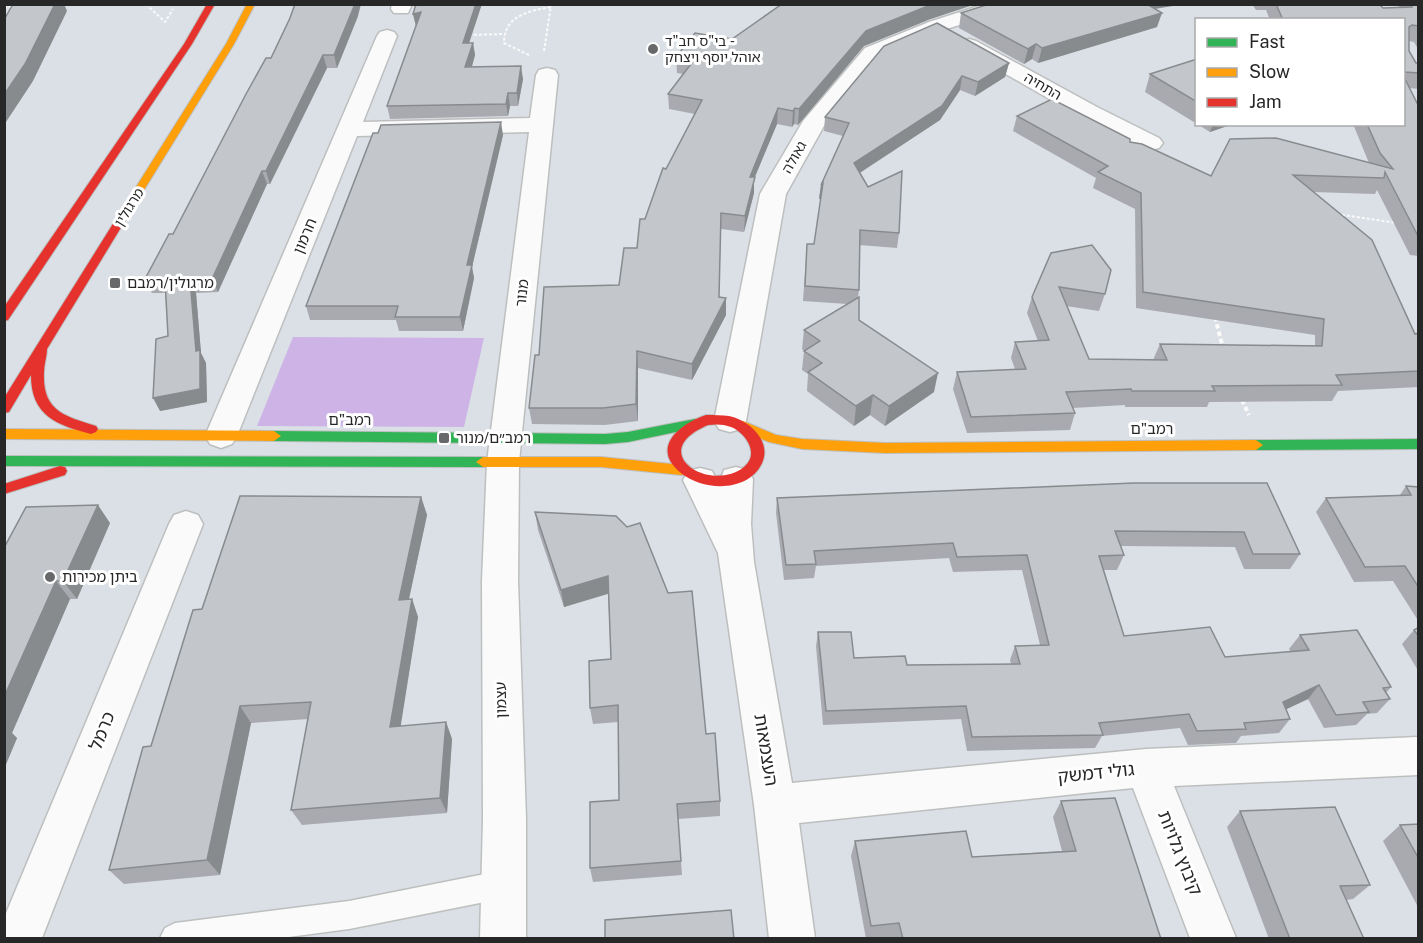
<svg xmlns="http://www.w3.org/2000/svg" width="1423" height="943" font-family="'Public Sans','Noto Sans Hebrew',sans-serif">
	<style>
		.green { fill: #ceb3e6 }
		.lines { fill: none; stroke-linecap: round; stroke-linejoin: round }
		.lane-casing { stroke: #bdbfbf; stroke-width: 3 }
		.street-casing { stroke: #bdbfbf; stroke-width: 3 }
		.fast-casing { stroke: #bdbfbf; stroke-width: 2 }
		.slow-casing { stroke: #bdbfbf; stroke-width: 2 }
		.jam-casing { stroke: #bdbfbf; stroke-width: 2 }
		.path-far1 { stroke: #fafafb; stroke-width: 2; stroke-dasharray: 3 2; stroke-linecap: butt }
		.path { stroke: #fafafb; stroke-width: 4; stroke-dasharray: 4.5 3; stroke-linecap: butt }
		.lane { fill: #fafafb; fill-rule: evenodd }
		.street { fill: #fafafb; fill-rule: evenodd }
		.fast { fill: #30b455; fill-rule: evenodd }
		.slow { fill: #ff9f0a; fill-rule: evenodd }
		.jam { fill: #e5322d; fill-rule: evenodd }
		.wall { fill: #a8aaaf }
		.shaded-wall { fill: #888b8e }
		.building { fill: #c3c6cb; stroke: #888b8e; stroke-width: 1.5 }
		.poi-dot { fill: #66686a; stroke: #fff; stroke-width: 2 }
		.labels { text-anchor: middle; stroke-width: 6; stroke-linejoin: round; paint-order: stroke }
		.far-poi-label { font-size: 14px; fill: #272727; stroke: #fff; text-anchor: start }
		.far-street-label { font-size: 14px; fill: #272727; stroke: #fff }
		.street-label { font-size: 15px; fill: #272727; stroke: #fff }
		.poi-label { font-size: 15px; fill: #272727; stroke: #fff; text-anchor: start }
		.near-street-label { font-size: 18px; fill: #272727; stroke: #fff }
	</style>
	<rect width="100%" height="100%" fill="#dbe0e6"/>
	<!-- green -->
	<path class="green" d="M 293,337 L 484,338 L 464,427 L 257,426 Z"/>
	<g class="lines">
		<defs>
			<path id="lane" d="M 505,870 L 515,874 L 519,884 L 515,894 L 505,898 L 349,929 L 281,938 L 160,938 L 165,928 L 175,923 L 349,901 Z"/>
			<g id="street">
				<path d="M 392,4 L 412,4 L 408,13 L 394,13 L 391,9 Z"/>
				<path d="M 985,4 L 1018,4 L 1015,8 L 943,30 L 881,58 L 825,124 L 786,194 L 746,421 L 741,429 L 730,432 L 719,429 L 714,421 L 760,194 L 803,121 L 865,48 L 929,22 Z"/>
				<path d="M 387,30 L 394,32 L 397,36 L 363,122 L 530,118 L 536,75 L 539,70 L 547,68 L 555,70 L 558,75 L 519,462 L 518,581 L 526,819 L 526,938 L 480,938 L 483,819 L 482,581 L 487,462 L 529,132 L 357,136 L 237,436 L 232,444 L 221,448 L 210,444 L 205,436 L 377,36 L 380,32 Z"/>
				<path d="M 969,39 L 976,41 L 1097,107 L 1159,138 L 1163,143 L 1159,148 L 1151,150 L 1143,148 L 1081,117 L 962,49 L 958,45 L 962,41 Z"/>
				<path d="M 736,467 L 748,470 L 753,479 L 751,524 L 754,562 L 792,783 L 1146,749 L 1418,737 L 1418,775 L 1174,786 L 1236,938 L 1190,938 L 1133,788 L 799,823 L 815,938 L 769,938 L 754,805 L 718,553 L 683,480 L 688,471 L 700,468 L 712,471 L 719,485 L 724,470 Z"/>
				<path d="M 186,511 L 198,515 L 203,524 L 42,938 L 4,938 L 4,918 L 169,524 L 174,515 Z"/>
			</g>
			<g id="fast">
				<path d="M 695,419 L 700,421 L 701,424 L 700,427 L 628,442 L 605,444 L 274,441 L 267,436 L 274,431 L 605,434 L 628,432 Z"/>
				<path d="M 1418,439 L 1418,449 L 1256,450 L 1249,445 L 1256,440 Z"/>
				<path d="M 4,456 L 483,457 L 490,462 L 483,467 L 4,466 Z"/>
			</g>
			<g id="slow">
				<path d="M 247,4 L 255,4 L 234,44 L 131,211 L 130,213 L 122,213 L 121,211 L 226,44 Z"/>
				<path d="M 743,421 L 776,435 L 802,439 L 885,443 L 1256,440 L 1263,445 L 1256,450 L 885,453 L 802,449 L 769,442 L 738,429 L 737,426 Z"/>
				<path d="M 4,429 L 274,431 L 281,436 L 274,441 L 4,439 Z"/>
				<path d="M 483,457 L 601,457 L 682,465 L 689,470 L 682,475 L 601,467 L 483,467 L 476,462 Z"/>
			</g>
			<g id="jam">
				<path d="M 207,4 L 215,4 L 192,44 L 8,320 L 4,321 L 4,307 L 184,44 Z"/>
				<path d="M 126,208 L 131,211 L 47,349 C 47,356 44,364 44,372 C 42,411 64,416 96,426 L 98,429 L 96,432 L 91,434 C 57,425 31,416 31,375 L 9,412 L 4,413 L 4,398 L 121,211 Z"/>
				<path d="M 706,415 C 714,415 722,415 729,416 C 749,420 772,441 762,463 C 748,493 703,491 681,473 C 650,448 679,424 706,415 ZM 708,425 C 715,424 724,424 731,427 C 746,433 760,454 744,467 C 710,494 644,452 708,425 Z"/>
				<path d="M 60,466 L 65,467 L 67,471 L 65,475 L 4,494 L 4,484 Z"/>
			</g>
		</defs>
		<!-- lane casing -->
		<use href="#lane" class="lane-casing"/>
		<!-- street casing -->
		<use href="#street" class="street-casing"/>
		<!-- fast casing -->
		<use href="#fast" class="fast-casing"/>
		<!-- slow casing -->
		<use href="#slow" class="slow-casing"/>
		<!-- jam casing -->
		<use href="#jam" class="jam-casing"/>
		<!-- path-far1 -->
		<g class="path-far1">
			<path d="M 146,4 L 165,22 L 173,9"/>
			<path d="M 4,8 L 19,4"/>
			<path d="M 469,35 L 503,34"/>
			<path d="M 544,51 L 551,5"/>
			<path d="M 529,55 L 504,43 C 504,16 528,11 551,7"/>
			<path d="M 1337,214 L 1397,223"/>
		</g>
		<!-- path -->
		<g class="path">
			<path d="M 1215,317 L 1223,348"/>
			<path d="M 1242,400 L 1249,415"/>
		</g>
		<!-- lane -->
		<use href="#lane" class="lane"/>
		<!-- street -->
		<use href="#street" class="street"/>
		<!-- fast -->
		<use href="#fast" class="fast"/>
		<!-- slow -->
		<use href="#slow" class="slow"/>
		<!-- jam -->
		<use href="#jam" class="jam"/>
	</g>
	<!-- wall -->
	<g class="wall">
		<path d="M 1252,4 L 1374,4 L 1383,8 L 1399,7 L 1398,4 L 1419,4 L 1419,51 L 1414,42 L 1409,41 L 1409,51 L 1416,63 L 1419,63 L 1419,89 L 1409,88 L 1419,107 L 1419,256 L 1410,255 L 1377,190 L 1375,194 L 1313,192 L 1415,334 L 1419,333 L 1419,387 L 1338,391 L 1332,401 L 1209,402 L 1207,407 L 1125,407 L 1125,405 L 1073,408 L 1075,413 L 1070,430 L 967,433 L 953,389 L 957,372 L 1015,369 L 1011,358 L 1015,342 L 1038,341 L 1027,313 L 1032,297 L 1051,253 L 1105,294 L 1099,311 L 1066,306 L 1089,359 L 1153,360 L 1160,344 L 1315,346 L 1315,335 L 1136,308 L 1135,209 L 1093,188 L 1096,178 L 1013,131 L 1017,116 L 1130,142 L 1211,176 L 1369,163 L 1353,124 L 1404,124 L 1404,20 L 1270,20 L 1266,10 L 1256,10 Z"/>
		<path d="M 1155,9 L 1157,27 L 1038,63 L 1032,59 L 1024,64 L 959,28 L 961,13 Z"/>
		<path d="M 479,12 L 469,43 L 473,43 L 475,55 L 472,67 L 523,79 L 518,106 L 510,106 L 508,116 L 390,119 L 387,106 L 416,26 L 413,14 Z"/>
		<path d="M 358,16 L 337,68 L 327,68 L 270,184 L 267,184 L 218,292 L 196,293 L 201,353 L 206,363 L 207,402 L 160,411 L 168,336 L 165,293 L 152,293 L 145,279 L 173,234 L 271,58 L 290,18 Z"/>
		<path d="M 928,20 L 864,46 L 798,125 L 794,124 L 792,127 L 777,124 L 754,179 L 754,193 L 744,232 L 721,229 L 719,297 L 726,315 L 692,380 L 638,368 L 638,421 L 605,425 L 532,424 L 529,408 L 539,355 L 619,285 L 637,248 L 645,219 L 666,169 L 695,114 L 669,109 L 668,94 L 683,74 L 677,73 L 676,57 L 732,39 Z"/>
		<path d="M 1197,59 L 1197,124 L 1145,92 L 1150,74 Z"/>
		<path d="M 1009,63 L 1005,77 L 975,96 L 960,90 L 940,120 L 860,173 L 868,187 L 899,233 L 897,248 L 859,245 L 859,290 L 858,297 L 859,320 L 934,392 L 885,426 L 870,415 L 854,426 L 807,391 L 808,374 L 802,370 L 804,351 L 802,349 L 804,330 L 847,304 L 803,301 L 807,244 L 814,244 L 821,198 L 819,199 L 821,185 L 843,136 L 824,131 L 825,117 Z"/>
		<path d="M 1197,124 L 1233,124 L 1210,132 Z"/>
		<path d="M 503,135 L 472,267 L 474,278 L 463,331 L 399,331 L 396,320 L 310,320 L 306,306 Z"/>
		<path d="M 1134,483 L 1300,554 L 1290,569 L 1244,569 L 1235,547 L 1121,546 L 1124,555 L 1117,570 L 1104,570 L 1124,636 L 1225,657 L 1291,652 L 1289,649 L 1300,635 L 1391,687 L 1386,693 L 1390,699 L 1377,713 L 1367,714 L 1356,725 L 1324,728 L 1308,699 L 1286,709 L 1290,719 L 1279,733 L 1241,736 L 1236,743 L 1188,745 L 1180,728 L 1102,736 L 1095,748 L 967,751 L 961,719 L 823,725 L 816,646 L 818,632 L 854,658 L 907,665 L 1011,664 L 1010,660 L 1015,646 L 1040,645 L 1022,570 L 953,572 L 949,558 L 816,566 L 814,578 L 784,580 L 776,513 L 777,498 Z"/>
		<path d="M 1406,486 L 1419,487 L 1419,622 L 1393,581 L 1354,582 L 1316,512 L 1326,498 L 1400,495 Z"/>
		<path d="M 421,497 L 427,515 L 409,599 L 412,599 L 418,617 L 400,726 L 446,722 L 452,739 L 447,813 L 302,825 L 291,810 L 308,719 L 251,723 L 220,875 L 124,884 L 109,870 L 151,746 L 202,609 Z"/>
		<path d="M 535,512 L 616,516 L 706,734 L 720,801 L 720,816 L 678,819 L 682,875 L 593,882 L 590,868 L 619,800 L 618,722 L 593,724 L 590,708 L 611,659 L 608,594 L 564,607 L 538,530 Z"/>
		<path d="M 110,523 L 77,599 L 70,599 L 12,733 L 17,738 L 4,769 L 4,548 Z"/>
		<path d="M 1419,627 L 1419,672 L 1402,644 L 1414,630 Z"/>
		<path d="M 1061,801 L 1161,939 L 895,939 L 894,937 L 866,939 L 851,856 L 855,841 L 972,857 L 1062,851 L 1053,817 Z"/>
		<path d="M 1240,811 L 1370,885 L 1353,899 L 1346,900 L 1364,939 L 1269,939 L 1227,827 Z"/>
		<path d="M 1419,824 L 1419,909 L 1383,841 L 1400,825 Z"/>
	</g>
	<!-- shaded-wall -->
	<g class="shaded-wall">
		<path d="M 55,4 L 64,4 L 67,11 L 33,81 L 4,125 L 4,95 Z"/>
		<path d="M 355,4 L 361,4 L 358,16 L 337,68 L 334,55 Z"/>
		<path d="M 475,4 L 482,4 L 465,55 L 463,43 Z"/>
		<path d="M 933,4 L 976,4 L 928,20 L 864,46 L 798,125 L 799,109 L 866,31 Z"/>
		<path d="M 1133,4 L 1185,4 L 1130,13 Z"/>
		<path d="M 421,12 L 416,26 L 413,14 Z"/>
		<path d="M 1162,13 L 1157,27 L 1038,63 L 1042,48 Z"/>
		<path d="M 473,43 L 475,55 L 468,79 L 465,67 Z"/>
		<path d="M 1036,44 L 1032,59 L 1024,64 L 1028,49 Z"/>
		<path d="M 323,55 L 327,68 L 270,184 L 266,171 Z"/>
		<path d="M 1009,63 L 1005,77 L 975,96 L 978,82 Z"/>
		<path d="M 521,66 L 523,79 L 518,106 L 517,93 Z"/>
		<path d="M 962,76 L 960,90 L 940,120 L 853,177 L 854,163 Z"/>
		<path d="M 508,93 L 510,106 L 508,116 L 506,104 Z"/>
		<path d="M 778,108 L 777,124 L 754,179 L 754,193 L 744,232 L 745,216 L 750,177 Z"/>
		<path d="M 795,108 L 794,124 L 792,127 L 793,111 Z"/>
		<path d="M 501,122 L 503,135 L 472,267 L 474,278 L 463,331 L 460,317 L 467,265 Z"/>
		<path d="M 1213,124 L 1233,124 L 1210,132 Z"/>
		<path d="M 262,171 L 267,184 L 218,292 L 212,279 Z"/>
		<path d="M 823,183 L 822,198 L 819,199 L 821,185 Z"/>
		<path d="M 190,279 L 196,293 L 201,353 L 206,363 L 207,402 L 160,411 L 153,398 L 196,351 Z"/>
		<path d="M 726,298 L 726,315 L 692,380 L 692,364 Z"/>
		<path d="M 637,351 L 638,368 L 638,421 L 636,404 Z"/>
		<path d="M 938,373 L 934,392 L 885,426 L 889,406 Z"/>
		<path d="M 873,395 L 870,415 L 854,426 L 856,406 Z"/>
		<path d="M 421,497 L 427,515 L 405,617 L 399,600 Z"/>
		<path d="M 98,505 L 110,523 L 77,599 L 63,581 Z"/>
		<path d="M 608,576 L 610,593 L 564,607 L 561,590 Z"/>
		<path d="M 56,581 L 70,599 L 12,733 L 17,738 L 4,769 L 4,697 Z"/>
		<path d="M 412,599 L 418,617 L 398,743 L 390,727 Z"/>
		<path d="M 1319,685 L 1308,699 L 1272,716 L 1283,702 Z"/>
		<path d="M 240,706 L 251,723 L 220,875 L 207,860 Z"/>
		<path d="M 446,722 L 452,739 L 447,813 L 440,798 Z"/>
	</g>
	<!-- building -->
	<g class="building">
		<path d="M 13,4 L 55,4 L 25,64 L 4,95 L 4,20 Z"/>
		<path d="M 295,4 L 355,4 L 334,55 L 323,55 L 266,171 L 262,171 L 212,279 L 190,279 L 196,351 L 200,350 L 200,389 L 153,398 L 156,339 L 168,336 L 165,279 L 145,279 L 169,234 L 173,234 L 246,94 L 266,58 L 271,58 L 290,18 Z"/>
		<path d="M 416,4 L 476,4 L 463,43 L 473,43 L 465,67 L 521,66 L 517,93 L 508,93 L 506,104 L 387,106 L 421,12 L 413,14 Z"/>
		<path d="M 782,4 L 933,4 L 866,31 L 799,109 L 795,108 L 793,111 L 778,108 L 750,177 L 755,177 L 745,216 L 721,213 L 719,297 L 726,298 L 692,364 L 637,351 L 636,404 L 603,408 L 529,408 L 535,355 L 539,355 L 544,287 L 619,285 L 624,248 L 637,248 L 640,219 L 645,219 L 663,168 L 666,169 L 702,100 L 668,94 L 694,60 L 676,57 L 695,33 L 732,39 Z"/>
		<path d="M 989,4 L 1147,4 L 1162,13 L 1042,48 L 1036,44 L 1028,49 L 961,13 Z"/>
		<path d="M 1276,4 L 1374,4 L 1380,5 L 1383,8 L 1412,7 L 1411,4 L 1419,4 L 1419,26 L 1412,25 L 1409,27 L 1409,51 L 1416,63 L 1419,63 L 1419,73 L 1404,72 L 1404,20 L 1283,20 Z"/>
		<path d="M 937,23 L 1009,63 L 978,82 L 962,76 L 942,106 L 854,163 L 868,187 L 902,171 L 899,233 L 860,230 L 859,290 L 805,286 L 807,244 L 814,244 L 823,183 L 821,185 L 849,123 L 825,117 L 884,46 Z"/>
		<path d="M 1197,59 L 1197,102 L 1150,74 Z"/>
		<path d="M 1404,77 L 1419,107 L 1419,238 L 1385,172 L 1384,178 L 1293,175 L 1372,240 L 1415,334 L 1419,333 L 1419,371 L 1336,375 L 1342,385 L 1212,386 L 1215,391 L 1132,391 L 1131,389 L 1066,392 L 1075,413 L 971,417 L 957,372 L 1026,369 L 1015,342 L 1049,340 L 1032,297 L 1051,253 L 1092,245 L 1111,270 L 1105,294 L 1059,287 L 1089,359 L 1167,360 L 1160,344 L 1322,346 L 1324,319 L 1143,292 L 1141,193 L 1098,172 L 1108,166 L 1017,116 L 1052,99 L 1130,139 L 1130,142 L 1142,144 L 1211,176 L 1230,139 L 1276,138 L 1393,169 L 1380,153 L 1367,124 L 1404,124 Z"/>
		<path d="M 501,122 L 467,265 L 472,265 L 460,317 L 395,317 L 398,306 L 306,306 L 373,133 L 378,133 L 381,125 Z"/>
		<path d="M 859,297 L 859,320 L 938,373 L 889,406 L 873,395 L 856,406 L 808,372 L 822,363 L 804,351 L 820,341 L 804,330 Z"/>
		<path d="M 1134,483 L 1267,483 L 1300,554 L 1253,554 L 1244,532 L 1115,531 L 1124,555 L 1099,556 L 1124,636 L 1210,627 L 1225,657 L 1309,650 L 1300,635 L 1357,630 L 1391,687 L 1383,688 L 1390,699 L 1363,702 L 1369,712 L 1336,715 L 1319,685 L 1283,702 L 1290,719 L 1244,723 L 1246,729 L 1197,731 L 1189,714 L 1099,723 L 1103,735 L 972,737 L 966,706 L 826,711 L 818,632 L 851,632 L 854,658 L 905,656 L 907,665 L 1020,664 L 1015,646 L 1049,645 L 1027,555 L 957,557 L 953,543 L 814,551 L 816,564 L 786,565 L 777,498 Z"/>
		<path d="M 1406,486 L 1419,487 L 1419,588 L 1405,566 L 1365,567 L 1326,498 L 1411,495 Z"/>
		<path d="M 240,496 L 421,497 L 399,600 L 412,599 L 390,727 L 446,722 L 440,798 L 291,810 L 311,702 L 240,706 L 207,860 L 109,870 L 143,747 L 151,746 L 193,610 L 202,609 Z"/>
		<path d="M 98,505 L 63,581 L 56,581 L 4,697 L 4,548 L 26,507 Z"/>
		<path d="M 535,512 L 616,516 L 627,527 L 640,523 L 668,593 L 692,591 L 706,734 L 715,733 L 720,801 L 677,804 L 681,861 L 590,868 L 590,802 L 619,800 L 618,705 L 590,708 L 589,661 L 611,659 L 608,576 L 561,590 Z"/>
		<path d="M 1419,627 L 1419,637 L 1414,630 Z"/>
		<path d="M 1115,798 L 1161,939 L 903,939 L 899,923 L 871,926 L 855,841 L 966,831 L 972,857 L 1076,851 L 1061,801 Z"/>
		<path d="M 1335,807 L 1370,885 L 1340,886 L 1364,939 L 1290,939 L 1240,811 Z"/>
		<path d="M 1419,824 L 1419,859 L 1400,825 Z"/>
		<path d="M 731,910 L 734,939 L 605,939 L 605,920 Z"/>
	</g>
	<!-- markers -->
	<g class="poi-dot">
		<circle cx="653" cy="49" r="6"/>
		<rect x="109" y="277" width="12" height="12" rx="3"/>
		<rect x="438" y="432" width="12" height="12" rx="3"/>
		<circle cx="50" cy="577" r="6"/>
	</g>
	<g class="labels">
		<!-- far-poi labels -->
		<g class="far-poi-label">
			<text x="665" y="46">בי"ס חב"ד -<tspan x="665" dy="16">אוהל יוסף ויצחק</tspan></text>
		</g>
		<!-- far-street labels -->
		<g class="far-street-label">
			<text transform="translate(1043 86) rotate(30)" y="5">התחיה</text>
			<text transform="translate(794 157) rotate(-60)" y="5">גאולה</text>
			<text transform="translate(129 207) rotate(-58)" y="5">מרגולין</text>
		</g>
		<!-- street labels -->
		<g class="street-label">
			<text transform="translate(305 236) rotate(-67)" y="5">חרמון</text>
			<text transform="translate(522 293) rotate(-84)" y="5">מנור</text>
			<text x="350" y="425">רמב"ם</text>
			<text x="1152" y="434">רמב"ם</text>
			<text transform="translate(501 700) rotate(-91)" y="5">עצמון</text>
		</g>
		<!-- poi labels -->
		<g class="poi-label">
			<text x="127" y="288">מרגולין/רמבם</text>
			<text x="456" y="443">רמב״ם/מנור</text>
			<text x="62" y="582">ביתן מכירות</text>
		</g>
		<!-- near-street labels -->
		<g class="near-street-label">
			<text transform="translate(102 731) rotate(-68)" y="6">כרמל</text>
			<text transform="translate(766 750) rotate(81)" y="6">העצמאות</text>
			<text transform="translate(1096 773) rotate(-6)" y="6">גולי דמשק</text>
			<text transform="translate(1180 853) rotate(68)" y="6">קיבוץ גלויות</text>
		</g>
	</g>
	<!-- border -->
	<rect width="1423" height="943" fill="none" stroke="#272727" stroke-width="12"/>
	<!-- legend -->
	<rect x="1195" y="18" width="210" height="108" fill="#ffffff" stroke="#a9a9a9" stroke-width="1.5"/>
	<rect x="1207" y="38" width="30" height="9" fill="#30b455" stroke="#a9a9a9" stroke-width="1.5"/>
	<text x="1249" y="48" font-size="18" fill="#272727">Fast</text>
	<rect x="1207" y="68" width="30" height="9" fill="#ff9f0a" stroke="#a9a9a9" stroke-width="1.5"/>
	<text x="1249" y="78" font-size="18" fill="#272727">Slow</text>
	<rect x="1207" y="98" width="30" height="9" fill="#e5322d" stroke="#a9a9a9" stroke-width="1.5"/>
	<text x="1249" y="108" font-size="18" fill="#272727">Jam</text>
</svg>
